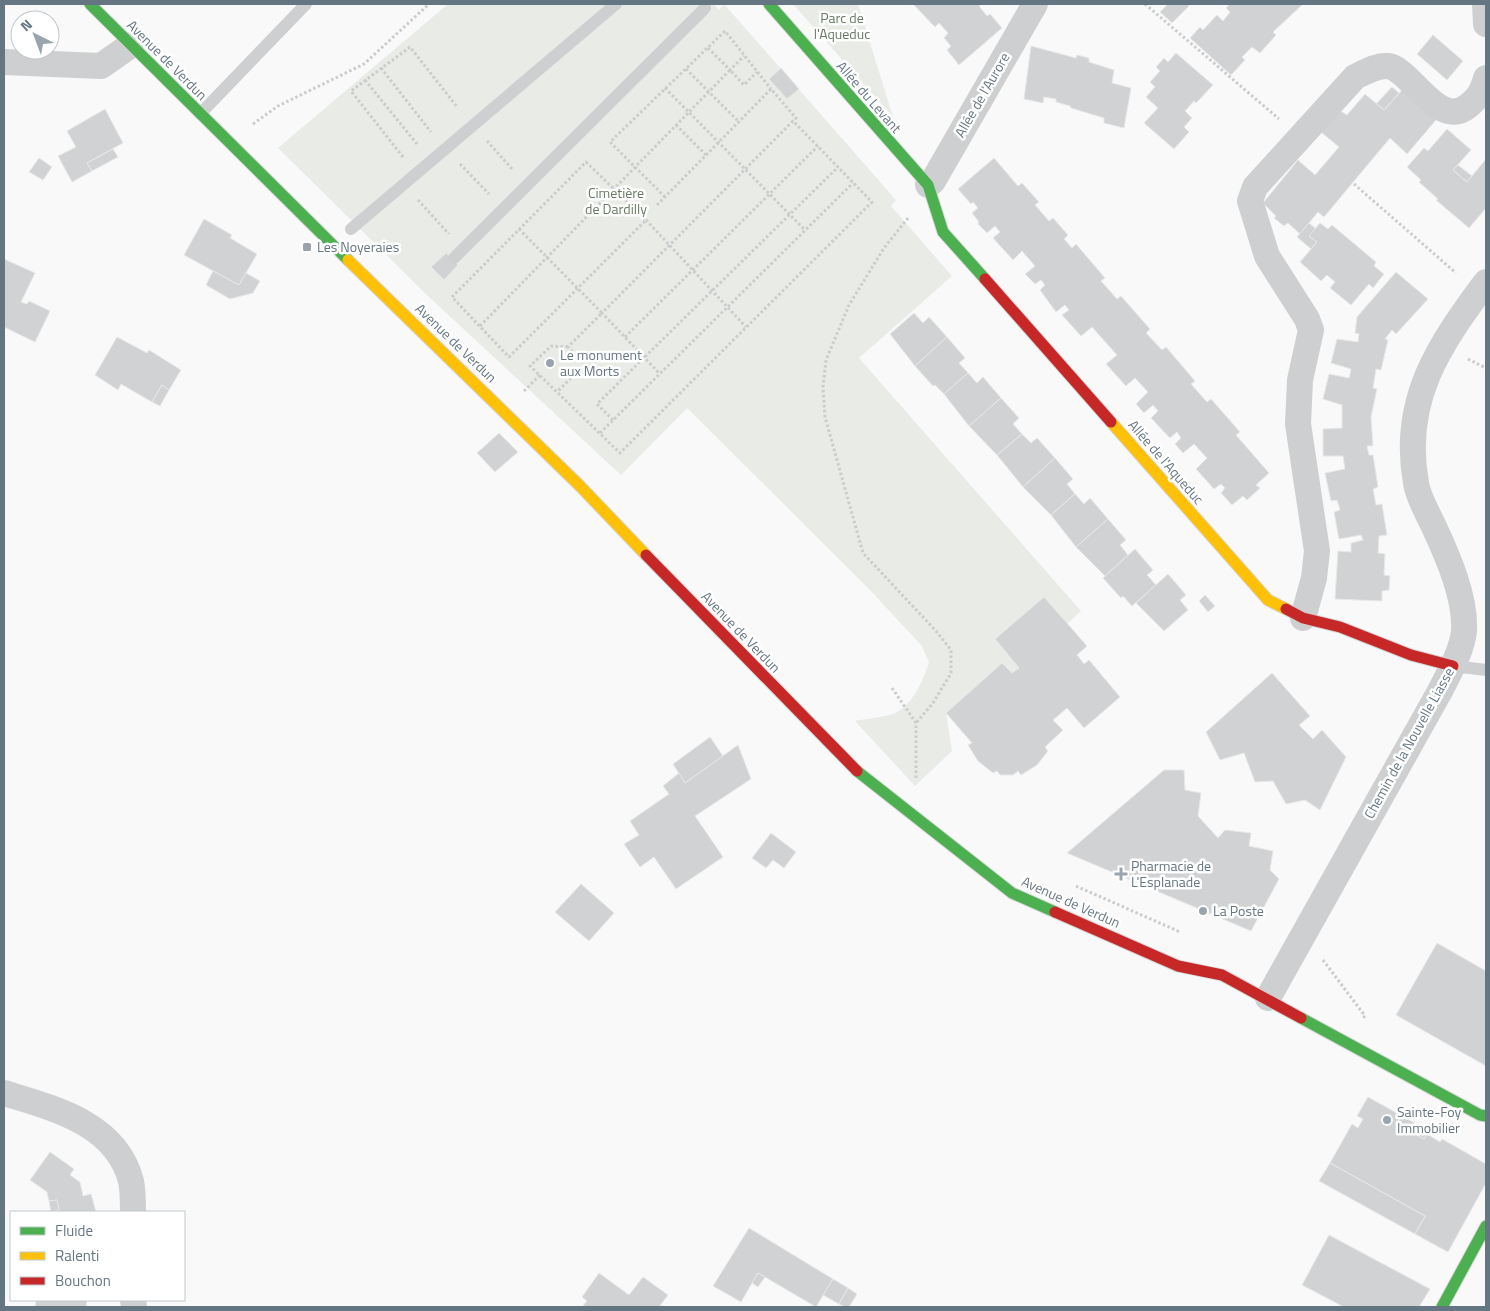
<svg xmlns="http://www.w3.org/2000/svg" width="1490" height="1311" font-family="'Titillium Web',sans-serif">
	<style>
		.green { fill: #e8ebe6 }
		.building { fill: #d0d2d3; stroke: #e8e8e8 }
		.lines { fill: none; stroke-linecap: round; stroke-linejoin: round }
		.fast-casing { stroke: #d5d6d7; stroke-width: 13 }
		.slow-casing { stroke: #d5d6d7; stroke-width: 13 }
		.jam-casing { stroke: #d5d6d7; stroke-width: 13 }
		.path { stroke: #cbcccd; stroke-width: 3; stroke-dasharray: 2.5 2.5; stroke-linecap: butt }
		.lane { stroke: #cecfd0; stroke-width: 12 }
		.street { stroke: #cecfd0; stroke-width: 26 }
		.fast { stroke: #4caf50; stroke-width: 11 }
		.slow { stroke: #ffc107; stroke-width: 11 }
		.jam { stroke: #c62828; stroke-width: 11 }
		.poi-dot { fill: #99a4ac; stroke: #fff; stroke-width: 2 }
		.labels { text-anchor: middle; stroke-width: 5; stroke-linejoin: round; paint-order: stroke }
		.park-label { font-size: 14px; fill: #687a64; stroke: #fff }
		.street-label { font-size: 14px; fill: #657683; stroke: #fff }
		.poi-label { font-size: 14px; fill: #657683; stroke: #fff; text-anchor: start }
	</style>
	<rect width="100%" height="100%" fill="#f9f9f9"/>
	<!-- green -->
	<g class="green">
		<path d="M 448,4 L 714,4 L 719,10 L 724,4 L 896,200 L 891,206 L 952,276 L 859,358 L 1081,611 L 1067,624 L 1043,598 L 995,639 L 1019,668 L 1012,673 L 1002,663 L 946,713 L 952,751 L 915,786 L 855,721 C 865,719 889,717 897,712 C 915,701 923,680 929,662 L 922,646 L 869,589 L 687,408 L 621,475 L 429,297 L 278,148 Z"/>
		<path d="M 793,4 L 858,4 L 893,117 Z"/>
	</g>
	<!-- building -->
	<g class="building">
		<path d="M 913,4 L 981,4 L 979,6 L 987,16 L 990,14 L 1002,28 L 959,65 L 947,50 L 951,46 L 944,38 L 948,33 L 939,23 L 935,27 Z"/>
		<path d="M 1168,4 L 1187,4 L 1189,6 L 1172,23 L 1160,12 Z"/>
		<path d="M 1230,4 L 1303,4 L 1273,32 L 1276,35 L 1260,53 L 1252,47 L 1242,57 L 1245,60 L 1231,75 L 1190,38 L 1200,27 L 1203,30 L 1217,15 L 1223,21 L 1230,12 L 1226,8 Z"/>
		<path d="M 1433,35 L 1463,61 L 1447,80 L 1417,54 Z"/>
		<path d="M 1031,46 L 1076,58 L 1077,55 L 1089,58 L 1089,62 L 1114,70 L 1112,83 L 1131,88 L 1124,128 L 1104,123 L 1104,118 L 1071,108 L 1070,106 L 1056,102 L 1056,99 L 1044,97 L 1043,103 L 1024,99 Z"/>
		<path d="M 1176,53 L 1213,85 L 1196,103 L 1194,101 L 1185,111 L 1192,118 L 1184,127 L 1189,132 L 1174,149 L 1144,123 L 1158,108 L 1146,97 L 1155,87 L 1150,82 L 1160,71 L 1156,67 L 1164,58 L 1168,62 Z"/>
		<path d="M 781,68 L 799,89 L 787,99 L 769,79 Z"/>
		<path d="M 1392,87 L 1399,93 L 1384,110 L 1376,104 Z"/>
		<path d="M 1402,90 L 1436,120 L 1407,154 L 1390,138 L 1324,217 L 1318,212 L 1300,234 L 1288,223 L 1284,226 L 1274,218 L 1276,216 L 1263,203 L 1298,160 L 1315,175 L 1339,147 L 1321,132 L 1339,110 L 1347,115 L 1365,94 L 1384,110 Z"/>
		<path d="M 105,109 L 123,143 L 87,163 L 92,171 L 72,182 L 58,156 L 76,147 L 67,131 Z"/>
		<path d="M 1447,129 L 1471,150 L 1453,170 L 1467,182 L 1486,159 L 1486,208 L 1469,228 L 1436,200 L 1438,199 L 1419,182 L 1421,180 L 1407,167 L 1424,148 L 1428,151 Z"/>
		<path d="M 113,149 L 118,157 L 92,171 L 87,163 Z"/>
		<path d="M 39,158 L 52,167 L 43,180 L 29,172 Z"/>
		<path d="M 994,158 L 1018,186 L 1022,183 L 1039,202 L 1035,205 L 1049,221 L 1053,218 L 1068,235 L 1064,239 L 1072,248 L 1076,244 L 1105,278 L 1101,281 L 1117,299 L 1121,296 L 1150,329 L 1146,333 L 1162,350 L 1166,347 L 1195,381 L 1191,384 L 1207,402 L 1211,399 L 1240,432 L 1236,435 L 1269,473 L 1256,485 L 1260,488 L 1247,500 L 1243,496 L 1232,505 L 1221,493 L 1225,488 L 1221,484 L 1214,489 L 1196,469 L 1207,458 L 1194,444 L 1183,453 L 1175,444 L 1181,438 L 1177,432 L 1170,438 L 1151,418 L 1158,411 L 1153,405 L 1144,413 L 1136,404 L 1148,392 L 1135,378 L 1126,386 L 1106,364 L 1117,355 L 1092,327 L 1081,336 L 1062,315 L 1069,310 L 1065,305 L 1056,312 L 1040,290 L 1045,285 L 1041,280 L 1035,284 L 1025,274 L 1035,266 L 1022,251 L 1013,260 L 993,238 L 1000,232 L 995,226 L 987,233 L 978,224 L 979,222 L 972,213 L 978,208 L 973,202 L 971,204 L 958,189 Z"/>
		<path d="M 1458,165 L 1472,176 L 1467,182 L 1453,170 Z"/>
		<path d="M 204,219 L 232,235 L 230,238 L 257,254 L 239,285 L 184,255 Z"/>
		<path d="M 1309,223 L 1316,229 L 1309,236 L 1317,242 L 1311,249 L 1297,237 Z"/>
		<path d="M 1320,223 L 1328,229 L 1332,225 L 1376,262 L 1374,266 L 1384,274 L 1373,288 L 1369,284 L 1351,305 L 1330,288 L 1335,282 L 1327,275 L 1321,281 L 1300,262 L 1317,242 L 1309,236 Z"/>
		<path d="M 446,253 L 458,265 L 444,280 L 431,267 Z"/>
		<path d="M 4,259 L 35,273 L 21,302 L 27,304 L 29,301 L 50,311 L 35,342 L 4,327 Z"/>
		<path d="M 213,271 L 239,285 L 246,273 L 260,281 L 253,293 L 230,299 L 206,285 Z"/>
		<path d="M 1396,272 L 1428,299 L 1396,334 L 1392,330 L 1385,339 L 1388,340 L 1381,370 L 1376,369 L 1373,388 L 1377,389 L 1371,417 L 1373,446 L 1367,446 L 1369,455 L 1373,455 L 1378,487 L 1373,489 L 1376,505 L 1382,504 L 1387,535 L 1379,536 L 1378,553 L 1385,554 L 1384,575 L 1390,576 L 1389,590 L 1382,591 L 1382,601 L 1335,599 L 1338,551 L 1351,552 L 1351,543 L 1363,540 L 1361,535 L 1339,539 L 1334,512 L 1340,510 L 1337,500 L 1331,501 L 1325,473 L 1345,469 L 1343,456 L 1323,456 L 1323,429 L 1342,428 L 1342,405 L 1323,399 L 1329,374 L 1349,378 L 1351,369 L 1331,363 L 1337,339 L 1358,342 L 1359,334 L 1355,333 L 1357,317 Z"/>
		<path d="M 914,313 L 923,323 L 929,317 L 947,337 L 915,366 L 890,334 Z"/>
		<path d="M 117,337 L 147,353 L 149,350 L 181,370 L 169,390 L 162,385 L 152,402 L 121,384 L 118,390 L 95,375 Z"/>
		<path d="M 947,337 L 965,358 L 959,363 L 968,373 L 944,394 L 935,385 L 933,386 L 915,366 Z"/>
		<path d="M 968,373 L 977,383 L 983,377 L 1001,398 L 969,426 L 944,394 Z"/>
		<path d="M 162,385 L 169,390 L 160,406 L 152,402 Z"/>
		<path d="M 1001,398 L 1019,418 L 1013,424 L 1022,434 L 997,455 L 969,426 Z"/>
		<path d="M 499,433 L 518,452 L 495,472 L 477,453 Z"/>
		<path d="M 1022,434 L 1031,443 L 1037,438 L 1055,458 L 1023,487 L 997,455 Z"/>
		<path d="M 1055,458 L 1073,479 L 1067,484 L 1075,494 L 1051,515 L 1023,487 Z"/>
		<path d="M 1075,494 L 1084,504 L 1090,498 L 1108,519 L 1076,547 L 1051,515 Z"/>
		<path d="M 1108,519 L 1126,540 L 1120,545 L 1128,555 L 1105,576 L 1076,547 Z"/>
		<path d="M 1135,549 L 1153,570 L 1147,575 L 1156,585 L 1132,606 L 1123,596 L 1121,598 L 1103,578 Z"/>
		<path d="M 1168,574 L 1186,595 L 1180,600 L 1188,610 L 1164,631 L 1136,603 Z"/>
		<path d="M 1205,595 L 1215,606 L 1208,612 L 1199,601 Z"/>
		<path d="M 1044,597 L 1087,646 L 1077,655 L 1084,664 L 1089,660 L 1120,697 L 1084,728 L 1067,708 L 1053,720 L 1063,730 L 1045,747 L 1048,751 L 1037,765 L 1021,775 L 1018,771 L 1013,775 L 1000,775 L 997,771 L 993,773 L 978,761 L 968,745 L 972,743 L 946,713 L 1002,663 L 1012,673 L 1019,668 L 995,639 Z"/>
		<path d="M 1272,673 L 1310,716 L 1299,725 L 1313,739 L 1322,730 L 1346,757 L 1320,810 L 1305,800 L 1286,804 L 1273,781 L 1255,782 L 1244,753 L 1220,760 L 1206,732 Z"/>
		<path d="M 710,737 L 723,756 L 685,783 L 673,764 Z"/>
		<path d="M 738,745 L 751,779 L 695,816 L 723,857 L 676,889 L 654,857 L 640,867 L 624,844 L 639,835 L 630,821 L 669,794 L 663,786 L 679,773 L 685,783 Z"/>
		<path d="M 1164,770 L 1184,770 L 1185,790 L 1201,793 L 1198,816 L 1218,838 L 1225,830 L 1251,833 L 1249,846 L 1273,851 L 1270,870 L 1279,879 L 1251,931 L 1067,853 Z"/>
		<path d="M 771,833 L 796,852 L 784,868 L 773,860 L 766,868 L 752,858 Z"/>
		<path d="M 581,884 L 614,913 L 589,941 L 555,912 Z"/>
		<path d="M 1437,943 L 1486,971 L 1486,1066 L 1396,1015 Z"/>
		<path d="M 1368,1097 L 1418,1125 L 1414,1133 L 1424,1139 L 1427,1134 L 1440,1142 L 1442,1139 L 1486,1164 L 1486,1183 L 1448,1252 L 1415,1234 L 1425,1216 L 1330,1163 L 1352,1124 L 1358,1128 L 1363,1119 L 1357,1116 Z"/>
		<path d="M 1418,1125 L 1429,1131 L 1424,1139 L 1414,1133 Z"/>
		<path d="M 50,1152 L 74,1169 L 70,1175 L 80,1182 L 83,1196 L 91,1194 L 96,1212 L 59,1212 L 57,1200 L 49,1201 L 47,1192 L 30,1180 Z"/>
		<path d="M 1330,1163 L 1425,1216 L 1415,1234 L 1319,1181 Z"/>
		<path d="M 57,1200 L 59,1210 L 51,1212 L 49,1201 Z"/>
		<path d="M 749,1228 L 833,1279 L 816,1307 L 758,1273 L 741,1302 L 713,1286 Z"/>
		<path d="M 1329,1235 L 1430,1289 L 1419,1307 L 1344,1307 L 1302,1285 Z"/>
		<path d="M 599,1273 L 629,1295 L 643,1277 L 668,1295 L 659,1307 L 582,1307 L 587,1301 L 582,1297 Z"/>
		<path d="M 758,1273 L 765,1277 L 758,1287 L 752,1283 Z"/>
		<path d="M 833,1279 L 848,1288 L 839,1304 L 823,1295 Z"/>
		<path d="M 848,1288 L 857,1294 L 849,1307 L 845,1307 L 839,1304 Z"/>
		<path d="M 36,1300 L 87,1300 L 86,1307 L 35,1307 Z"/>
	</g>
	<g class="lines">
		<defs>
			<g id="fast">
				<path d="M 90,4 L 348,260"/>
				<path d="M 769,4 L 928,185 L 943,232 L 985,279"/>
				<path d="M 857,771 L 1012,893 L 1055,912"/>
				<path d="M 1301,1018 L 1480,1115 L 1486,1116"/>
				<path d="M 1442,1307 L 1486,1226"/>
			</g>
			<g id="slow">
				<path d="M 348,260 L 580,486 L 646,555"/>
				<path d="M 1111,422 L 1268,600 L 1286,609"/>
			</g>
			<g id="jam">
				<path d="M 985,279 L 1111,422"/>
				<path d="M 646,555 L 857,771"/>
				<path d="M 1286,609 L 1303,618 L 1340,627 L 1411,655 L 1453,666"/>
				<path d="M 1055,912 L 1178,966 L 1222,975 L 1301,1018"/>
			</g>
		</defs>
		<!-- fast casing -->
		<use href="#fast" class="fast-casing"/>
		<!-- slow casing -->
		<use href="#slow" class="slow-casing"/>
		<!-- jam casing -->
		<use href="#jam" class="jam-casing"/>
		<!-- path -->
		<g class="path">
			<path d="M 1145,4 L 1279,119"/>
			<path d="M 708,48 L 730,70 L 744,56"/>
			<path d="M 381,68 L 431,132"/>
			<path d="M 686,69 L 739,122"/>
			<path d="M 365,80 L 417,144"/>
			<path d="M 665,88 L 805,230"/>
			<path d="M 253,124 L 278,106 L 364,64 L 429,4"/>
			<path d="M 676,125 L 706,155"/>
			<path d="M 487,141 L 513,170"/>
			<path d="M 403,157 L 351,91 L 410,47 L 458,108"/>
			<path d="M 586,162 L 646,220 L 509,357 L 452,297 Z"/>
			<path d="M 460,164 L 489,194"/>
			<path d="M 1354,184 L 1456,273"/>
			<path d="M 665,197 L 610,142 L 725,31 L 771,89"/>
			<path d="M 418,200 L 449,234"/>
			<path d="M 657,205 L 771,89 L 796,118 L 793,121"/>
			<path d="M 908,218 L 884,248 L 849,305 L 826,360 L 823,387 L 825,417 L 863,553 L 936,631 L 951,650 L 951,673 L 933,703 L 916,723"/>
			<path d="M 646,220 L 746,327"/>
			<path d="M 519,229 L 602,313 L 568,347 L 585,364 L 557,392"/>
			<path d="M 480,326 L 730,70 L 744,85 L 757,72"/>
			<path d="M 625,337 L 818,146"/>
			<path d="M 568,347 L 551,346 L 530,366 L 620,453 L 872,202 L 793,121 L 602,313 L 659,373"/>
			<path d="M 1468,359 L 1486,368"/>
			<path d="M 524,391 L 540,375"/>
			<path d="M 613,420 L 597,404 L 838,167"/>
			<path d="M 600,433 L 853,183"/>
			<path d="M 892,688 L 916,723 L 916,780"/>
			<path d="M 1076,886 L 1180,932"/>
			<path d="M 1323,960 L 1365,1016 L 1363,1018"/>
		</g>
		<!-- lane -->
		<g class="lane">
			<path d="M 200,114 L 306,4"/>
			<path d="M 351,229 L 616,4"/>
			<path d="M 454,258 L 705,8"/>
			<path d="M 1453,666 L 1486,670"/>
		</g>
		<!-- street -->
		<g class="street">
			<path d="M 1485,4 L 1486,24"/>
			<path d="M 4,62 L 101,66 L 131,45"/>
			<path d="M 928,185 L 933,181 L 1035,4"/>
			<path d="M 1303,618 L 1314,578 L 1317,551 L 1298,424 L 1300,380 L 1311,330 L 1307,319 L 1267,256 L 1250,201 L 1255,187 L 1355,77 C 1365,72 1377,65 1388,66 C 1411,69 1438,130 1468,106 C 1479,97 1482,92 1486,78"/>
			<path d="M 1268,998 L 1440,691 C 1449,673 1462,651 1464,631 C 1466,598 1448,557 1435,529 C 1429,515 1418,498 1416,483 C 1401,400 1439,345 1486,282"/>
			<path d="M 4,1093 C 53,1108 116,1123 131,1181 C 133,1191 133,1202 133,1212"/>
			<path d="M 133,1300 L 134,1307"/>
		</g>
		<!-- fast -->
		<use href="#fast" class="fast"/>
		<!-- slow -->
		<use href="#slow" class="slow"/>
		<!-- jam -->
		<use href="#jam" class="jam"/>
	</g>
	<!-- markers -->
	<g class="poi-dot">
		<rect x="302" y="242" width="10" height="10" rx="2.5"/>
		<circle cx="550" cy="363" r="5"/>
		<path d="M1118.5 866.5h5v5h5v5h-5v5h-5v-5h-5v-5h5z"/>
		<circle cx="1203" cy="911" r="5"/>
		<circle cx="1387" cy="1120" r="5"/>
	</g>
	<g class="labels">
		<!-- park labels -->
		<g class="park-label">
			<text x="842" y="23">Parc de<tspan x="842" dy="16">l'Aqueduc</tspan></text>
			<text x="616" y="198">Cimetière<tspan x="616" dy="16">de Dardilly</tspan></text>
		</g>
		<!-- street labels -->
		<g class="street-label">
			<text transform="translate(167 60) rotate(45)" y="5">Avenue de Verdun</text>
			<text transform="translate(982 95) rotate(-60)" y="5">Allée de l'Aurore</text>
			<text transform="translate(869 97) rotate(49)" y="5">Allée du Levant</text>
			<text transform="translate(456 343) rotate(44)" y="5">Avenue de Verdun</text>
			<text transform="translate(1166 462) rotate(49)" y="5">Allée de l'Aqueduc</text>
			<text transform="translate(741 632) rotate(46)" y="5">Avenue de Verdun</text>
			<text transform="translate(1409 743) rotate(-61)" y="5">Chemin de la Nouvelle Liasse</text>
			<text transform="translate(1071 902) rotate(24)" y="5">Avenue de Verdun</text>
		</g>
		<!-- poi labels -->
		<g class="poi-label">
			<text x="317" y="252">Les Noyeraies</text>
			<text x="560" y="360">Le monument<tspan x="560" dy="16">aux Morts</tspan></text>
			<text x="1131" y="871">Pharmacie de<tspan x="1131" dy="16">L'Esplanade</tspan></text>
			<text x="1213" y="916">La Poste</text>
			<text x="1397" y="1117">Sainte-Foy<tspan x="1397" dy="16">Immobilier</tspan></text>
		</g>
	</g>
	<!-- border -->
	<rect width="1490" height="1311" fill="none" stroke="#657683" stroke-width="10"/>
	<!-- legend -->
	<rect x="10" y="1211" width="175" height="90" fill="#ffffff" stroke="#c1c8cd"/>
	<rect x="20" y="1227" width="25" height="8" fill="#4caf50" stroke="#c1c8cd"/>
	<text x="55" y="1236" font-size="15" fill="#657683">Fluide</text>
	<rect x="20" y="1252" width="25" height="8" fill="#ffc107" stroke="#c1c8cd"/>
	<text x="55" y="1261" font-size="15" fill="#657683">Ralenti</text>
	<rect x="20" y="1277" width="25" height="8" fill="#c62828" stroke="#c1c8cd"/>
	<text x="55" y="1286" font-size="15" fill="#657683">Bouchon</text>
	<!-- north arrow -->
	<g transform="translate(35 35) rotate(318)"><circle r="24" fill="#ffffff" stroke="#c1c8cd"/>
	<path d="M0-4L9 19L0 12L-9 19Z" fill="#99a4ac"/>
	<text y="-8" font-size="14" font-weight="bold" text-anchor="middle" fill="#657683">N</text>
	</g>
</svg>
